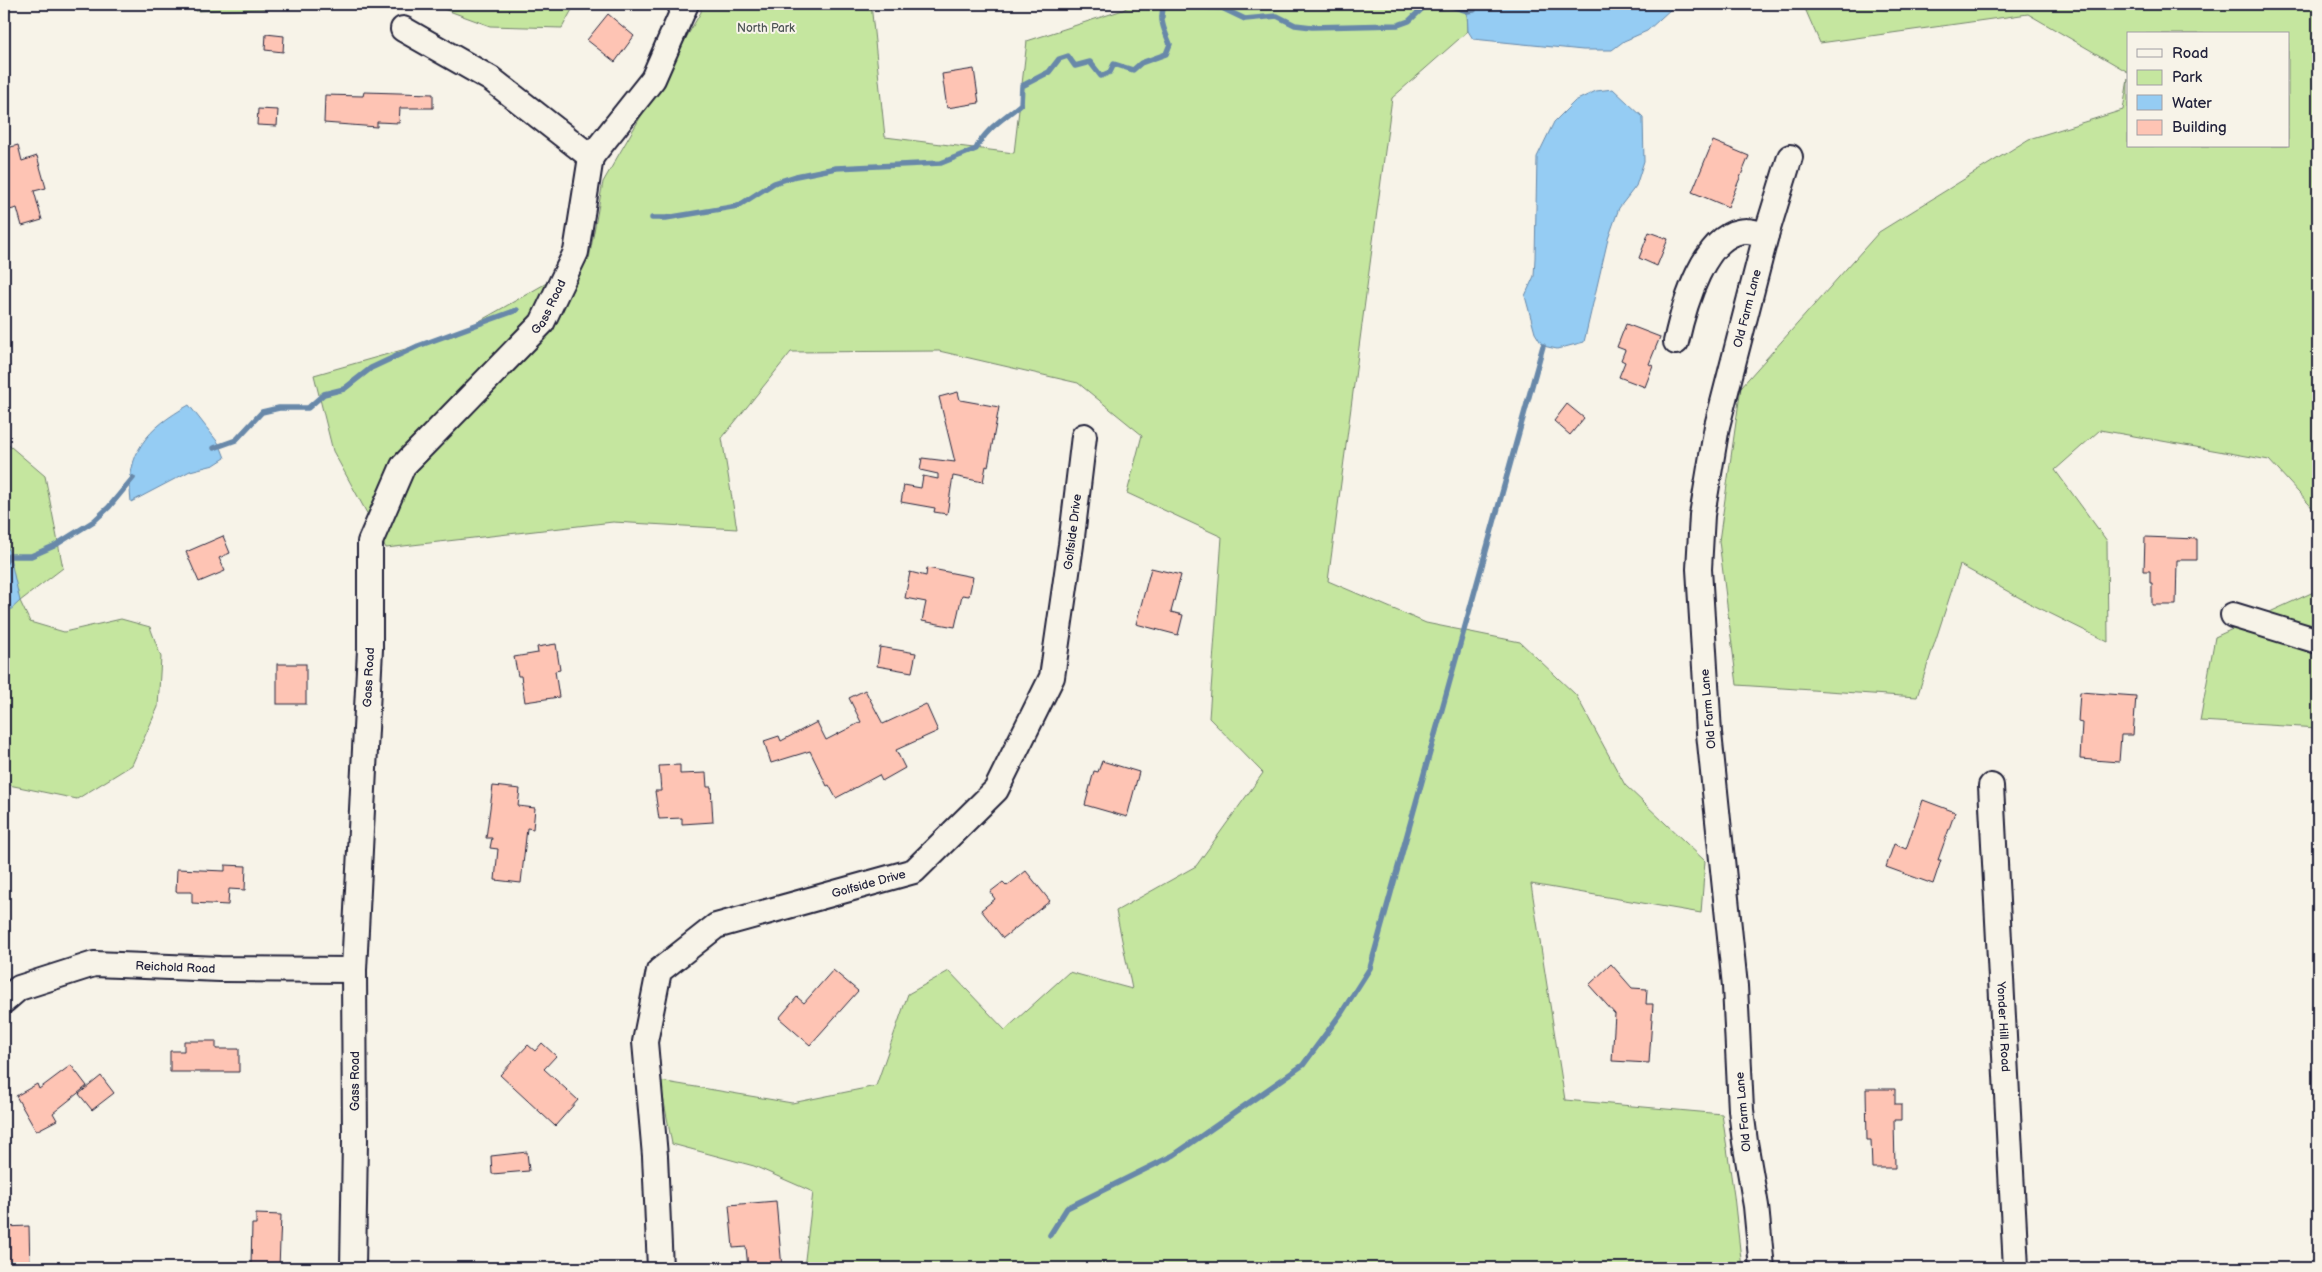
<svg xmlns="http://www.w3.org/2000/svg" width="2322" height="1272" font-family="'Balsamiq Sans',sans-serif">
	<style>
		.green { fill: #c5e69f; stroke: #74846d }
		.water { fill: #95ccf3; stroke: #6788a9 }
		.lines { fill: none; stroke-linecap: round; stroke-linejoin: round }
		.stream { stroke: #6788a9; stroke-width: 5.5 }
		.building { fill: #fec4b4; stroke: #22223b }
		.minor-casing { stroke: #22223b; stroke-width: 28 }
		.minor { stroke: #f7f3e8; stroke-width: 24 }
		.labels { text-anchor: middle; stroke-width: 4; stroke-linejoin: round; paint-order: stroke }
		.park-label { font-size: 12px; fill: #4b5354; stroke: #f7f3e8 }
		.street-label { font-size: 12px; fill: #22223b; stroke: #f7f3e8 }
	</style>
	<rect width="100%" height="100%" fill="#f7f3e8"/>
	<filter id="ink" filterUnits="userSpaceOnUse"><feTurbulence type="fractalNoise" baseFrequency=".02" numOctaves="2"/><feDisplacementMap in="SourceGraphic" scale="10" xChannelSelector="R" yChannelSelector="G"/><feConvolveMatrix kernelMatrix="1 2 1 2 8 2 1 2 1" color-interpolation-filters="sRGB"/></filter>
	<g filter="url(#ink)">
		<!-- green -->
		<g class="green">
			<path d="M 194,4 L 407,4 L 196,11 Z"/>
			<path d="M 430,4 L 575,4 L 562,28 L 490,26 Z"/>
			<path d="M 695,4 L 871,4 L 885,137 L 1014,153 L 1027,41 L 1123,10 L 1132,4 L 1473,4 L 1467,11 L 1468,31 L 1392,98 L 1328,581 L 1426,623 L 1520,642 L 1576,695 L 1625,785 L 1705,861 L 1701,913 L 1531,884 L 1565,1100 L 1722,1114 L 1734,1196 L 1742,1268 L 804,1268 L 813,1192 L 754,1166 L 672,1144 L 660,1081 L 792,1103 L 876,1086 L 908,994 L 949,971 L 1005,1030 L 1069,972 L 1132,989 L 1116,911 L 1196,866 L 1263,773 L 1209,718 L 1222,537 L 1127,493 L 1142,435 L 1078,383 L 939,351 L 791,352 L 722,438 L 737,529 L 613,522 L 386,548 L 333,451 L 314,375 L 455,335 L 589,259 L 603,182 L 701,12 L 701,9 Z"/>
			<path d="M 1803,4 L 2318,4 L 2318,514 L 2269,460 L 2100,430 L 2055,470 L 2107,541 L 2108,642 L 2029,603 L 1960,565 L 1917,697 L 1737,685 L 1719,541 L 1741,387 L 1879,232 L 2029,139 L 2123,110 L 2128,79 L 2128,146 L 2288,146 L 2288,34 L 2128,34 L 2128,72 L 2028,14 L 1820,43 Z"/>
			<path d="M 4,441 L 45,476 L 63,568 L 20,601 L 30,622 L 64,632 L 121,619 L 150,627 L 161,657 L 158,707 L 132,765 L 77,799 L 4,784 Z"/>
			<path d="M 2318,590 L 2318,728 L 2200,721 L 2215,637 Z"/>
		</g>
		<!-- water -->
		<g class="water">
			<path d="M 1473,4 L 1673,4 L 1672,8 L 1647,31 L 1624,41 L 1612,50 L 1583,50 L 1473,39 L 1468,31 L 1467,11 Z"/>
			<path d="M 1613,89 L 1643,117 L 1644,161 L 1636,186 L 1619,208 L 1608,239 L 1584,342 L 1557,349 L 1543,346 L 1535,333 L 1525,296 L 1534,276 L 1535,258 L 1537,157 L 1554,122 L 1575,101 L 1596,91 Z"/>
			<path d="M 189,405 L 220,445 L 225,458 L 214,465 L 190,471 L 131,502 C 125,452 148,428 189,405 Z"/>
			<path d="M 4,531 L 20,601 L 4,616 Z"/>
		</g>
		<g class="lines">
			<!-- stream -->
			<g class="stream">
				<path d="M 1191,4 L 1199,7 L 1222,8 L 1245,19 L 1277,16 L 1295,25 L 1312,27 L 1398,25 L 1409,21 L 1427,4"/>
				<path d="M 1445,4 L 1467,11 L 1474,10"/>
				<path d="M 652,218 L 666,218 L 738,206 L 774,183 L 796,176 L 836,168 L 941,163 L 976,149 C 985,129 1005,118 1021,104 L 1022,86 L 1049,72 L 1059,59 L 1068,56 L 1075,66 L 1090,62 L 1101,76 L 1110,72 L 1114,64 L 1133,70 L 1141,63 L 1166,54 L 1170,44 C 1164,30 1158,18 1165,4"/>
				<path d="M 214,448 L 236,440 L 262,412 L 279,408 L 308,408 L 324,394 L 344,389 L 371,368 L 418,346 L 517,310"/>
				<path d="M 4,564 L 9,556 L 31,556 L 54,546 L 94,521 L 109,507 L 133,478"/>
				<path d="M 1050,1235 L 1067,1208 L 1174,1155 L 1303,1065 L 1342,1012 L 1370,968 L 1543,346"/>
			</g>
		</g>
		<!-- building -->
		<g class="building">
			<path d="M 608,14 L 634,36 L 615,62 L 587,40 Z"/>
			<path d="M 266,34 L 284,36 L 283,52 L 265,50 Z"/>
			<path d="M 974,69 L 979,103 L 947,108 L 942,74 Z"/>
			<path d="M 364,92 L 433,94 L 433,108 L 400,108 L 399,123 L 377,122 L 377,127 L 324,123 L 325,95 L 363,96 Z"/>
			<path d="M 258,109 L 278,110 L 277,126 L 257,125 Z"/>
			<path d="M 1713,141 L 1749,156 L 1728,207 L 1692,192 Z"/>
			<path d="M 18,145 L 22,161 L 37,156 L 46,188 L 34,191 L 42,220 L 22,226 L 17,208 L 6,211 L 4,203 L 4,149 Z"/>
			<path d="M 1649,232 L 1668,239 L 1657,266 L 1639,258 Z"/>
			<path d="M 1626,324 L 1660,337 L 1649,364 L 1653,366 L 1645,387 L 1619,377 L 1625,362 L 1621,360 L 1625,350 L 1617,347 Z"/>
			<path d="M 958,392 L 960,400 L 999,407 L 988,467 L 986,466 L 983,482 L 953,476 L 947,514 L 934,512 L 935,508 L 901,502 L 904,485 L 921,488 L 923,476 L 938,479 L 938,474 L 920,470 L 922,458 L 955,462 L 939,397 Z"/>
			<path d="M 1567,404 L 1584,418 L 1570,435 L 1554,421 Z"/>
			<path d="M 223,536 L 230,553 L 219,558 L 225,571 L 199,582 L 186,552 Z"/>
			<path d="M 2145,537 L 2197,539 L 2197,560 L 2177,560 L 2176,605 L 2152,605 L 2152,583 L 2150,583 L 2150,571 L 2144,571 Z"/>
			<path d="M 927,568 L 973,577 L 969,596 L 962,595 L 955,627 L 922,621 L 926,602 L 905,598 L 910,572 L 926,576 Z"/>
			<path d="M 1151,568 L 1181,575 L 1171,612 L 1183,615 L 1178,635 L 1136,624 Z"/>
			<path d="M 556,644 L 560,670 L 555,671 L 559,697 L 525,702 L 521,676 L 518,676 L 514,657 L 538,653 L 537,647 Z"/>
			<path d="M 880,647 L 916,653 L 912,672 L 877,666 Z"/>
			<rect x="277" y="664" width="29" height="40"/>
			<path d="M 865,690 L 883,724 L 926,704 L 938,731 L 896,750 L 905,768 L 882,781 L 879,775 L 836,798 L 829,785 L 827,786 L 810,751 L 771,763 L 764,741 L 779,736 L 781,741 L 817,722 L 826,740 L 861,722 L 849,698 Z"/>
			<path d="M 2080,692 L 2136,696 L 2133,735 L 2121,735 L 2119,762 L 2080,759 L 2082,723 L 2078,722 Z"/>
			<path d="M 1102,761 L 1139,772 L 1127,817 L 1085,805 L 1094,771 L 1098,772 Z"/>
			<path d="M 680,765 L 680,774 L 706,773 L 707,787 L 711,787 L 713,822 L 682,824 L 682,818 L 659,819 L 655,791 L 661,791 L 659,766 Z"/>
			<path d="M 493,786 L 520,789 L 518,806 L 535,808 L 533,829 L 527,828 L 521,883 L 495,880 L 498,849 L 490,848 L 492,838 L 486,838 Z"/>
			<path d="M 1923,800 L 1955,812 L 1938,860 L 1941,860 L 1933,884 L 1886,867 L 1894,844 L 1906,849 Z"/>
			<path d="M 225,865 L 246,866 L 245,890 L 229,889 L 228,905 L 192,903 L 192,892 L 176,892 L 177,869 L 225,871 Z"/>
			<path d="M 1026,871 L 1050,901 L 1003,938 L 981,910 L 995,899 L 990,892 L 1003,882 L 1007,886 Z"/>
			<path d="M 1611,964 L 1632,988 L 1647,989 L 1646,1004 L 1653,1004 L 1649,1063 L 1612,1061 L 1615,1014 L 1589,985 Z"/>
			<path d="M 833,970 L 858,991 L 810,1045 L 779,1018 L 797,997 L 804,1003 Z"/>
			<path d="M 184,1041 L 216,1041 L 216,1049 L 239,1049 L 239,1072 L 170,1072 L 170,1051 L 184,1051 Z"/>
			<path d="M 542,1043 L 556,1056 L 544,1069 L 578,1100 L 555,1126 L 500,1075 L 528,1045 L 535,1051 Z"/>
			<path d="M 71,1065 L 87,1086 L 53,1113 L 57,1120 L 36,1131 L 16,1096 L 37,1084 L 39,1089 Z"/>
			<path d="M 101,1076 L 114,1093 L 92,1110 L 79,1094 Z"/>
			<path d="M 1866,1089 L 1895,1089 L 1895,1104 L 1901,1104 L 1901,1120 L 1894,1120 L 1895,1168 L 1872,1168 L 1871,1140 L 1867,1140 Z"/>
			<path d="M 527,1152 L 529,1171 L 492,1174 L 491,1156 Z"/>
			<path d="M 776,1201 L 782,1268 L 748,1268 L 746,1247 L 733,1248 L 729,1205 Z"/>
			<path d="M 256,1214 L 281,1215 L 279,1268 L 251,1266 L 252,1224 L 256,1224 Z"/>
			<path d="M 29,1226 L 30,1268 L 4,1268 L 4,1227 Z"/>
		</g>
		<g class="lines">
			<defs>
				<g id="minor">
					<path d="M 403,29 L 491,79 L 591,157 L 653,79 L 686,4"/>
					<path d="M 1676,342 C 1683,310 1704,230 1747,231 C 1753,231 1760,234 1766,235"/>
					<path d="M 2233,615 L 2318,641"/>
					<path id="s1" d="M 1991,786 L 2016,1268"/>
					<path id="s2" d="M 4,1001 L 19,988 L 94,964 L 220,969 L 354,970"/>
					<path id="s3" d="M 353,1268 L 355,1140 L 354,970 L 370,649 L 370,542 L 403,466 L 542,323 L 576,252 L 591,157"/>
					<path id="s4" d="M 660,1268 L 655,1156 L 645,1042 L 659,971 L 716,926 L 914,871 L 996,790 L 1052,677 L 1071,545 L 1084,436"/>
					<path id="s5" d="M 1762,1268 L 1756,1206 L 1745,1142 L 1741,1110 L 1735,986 L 1709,733 L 1699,569 L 1702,515 L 1717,426 L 1766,235 L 1790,157"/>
				</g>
			</defs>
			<!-- minor casing -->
			<use href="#minor" class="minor-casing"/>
			<!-- minor -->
			<use href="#minor" class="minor"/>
		</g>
	</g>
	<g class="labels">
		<!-- park labels -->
		<g class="park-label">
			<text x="766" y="32">North Park</text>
		</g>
		<!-- street labels -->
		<g class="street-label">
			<text dy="4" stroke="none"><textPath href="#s3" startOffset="1026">Gass Road</textPath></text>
			<text dy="4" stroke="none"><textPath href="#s5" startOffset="968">Old Farm Lane</textPath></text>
			<text dy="4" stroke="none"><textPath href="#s4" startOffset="965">Golfside Drive</textPath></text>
			<text dy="4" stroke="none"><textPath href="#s3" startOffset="591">Gass Road</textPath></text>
			<text transform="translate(1708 709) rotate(-95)" y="4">Old Farm Lane</text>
			<text dy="4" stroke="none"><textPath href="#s4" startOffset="530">Golfside Drive</textPath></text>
			<text dy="4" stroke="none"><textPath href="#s2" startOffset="180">Reichold Road</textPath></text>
			<text dy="4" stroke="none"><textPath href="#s1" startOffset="241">Yonder Hill Road</textPath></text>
			<text transform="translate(355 1081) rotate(-90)" y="4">Gass Road</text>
			<text transform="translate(1743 1112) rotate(-95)" y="4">Old Farm Lane</text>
		</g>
	</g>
	<!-- margin -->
	<rect width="2322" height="1272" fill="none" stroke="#f7f3e8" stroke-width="20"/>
	<rect x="10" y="10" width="2302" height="1252" fill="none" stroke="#22223b" stroke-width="2" filter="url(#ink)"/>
	<!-- legend -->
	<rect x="2127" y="32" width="162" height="115" fill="#f7f3e8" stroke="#a29fa3"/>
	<rect x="2137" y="49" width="25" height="8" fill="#f7f3e8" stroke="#a29fa3"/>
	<text x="2172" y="58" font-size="15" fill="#22223b">Road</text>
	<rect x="2137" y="70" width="25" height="15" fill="#c5e69f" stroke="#a29fa3"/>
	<text x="2172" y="82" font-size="15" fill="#22223b">Park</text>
	<rect x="2137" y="95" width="25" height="15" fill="#95ccf3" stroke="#a29fa3"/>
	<text x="2172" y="108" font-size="15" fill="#22223b">Water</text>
	<rect x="2137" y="120" width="25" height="15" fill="#fec4b4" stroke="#a29fa3"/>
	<text x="2172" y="132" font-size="15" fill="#22223b">Building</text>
</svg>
